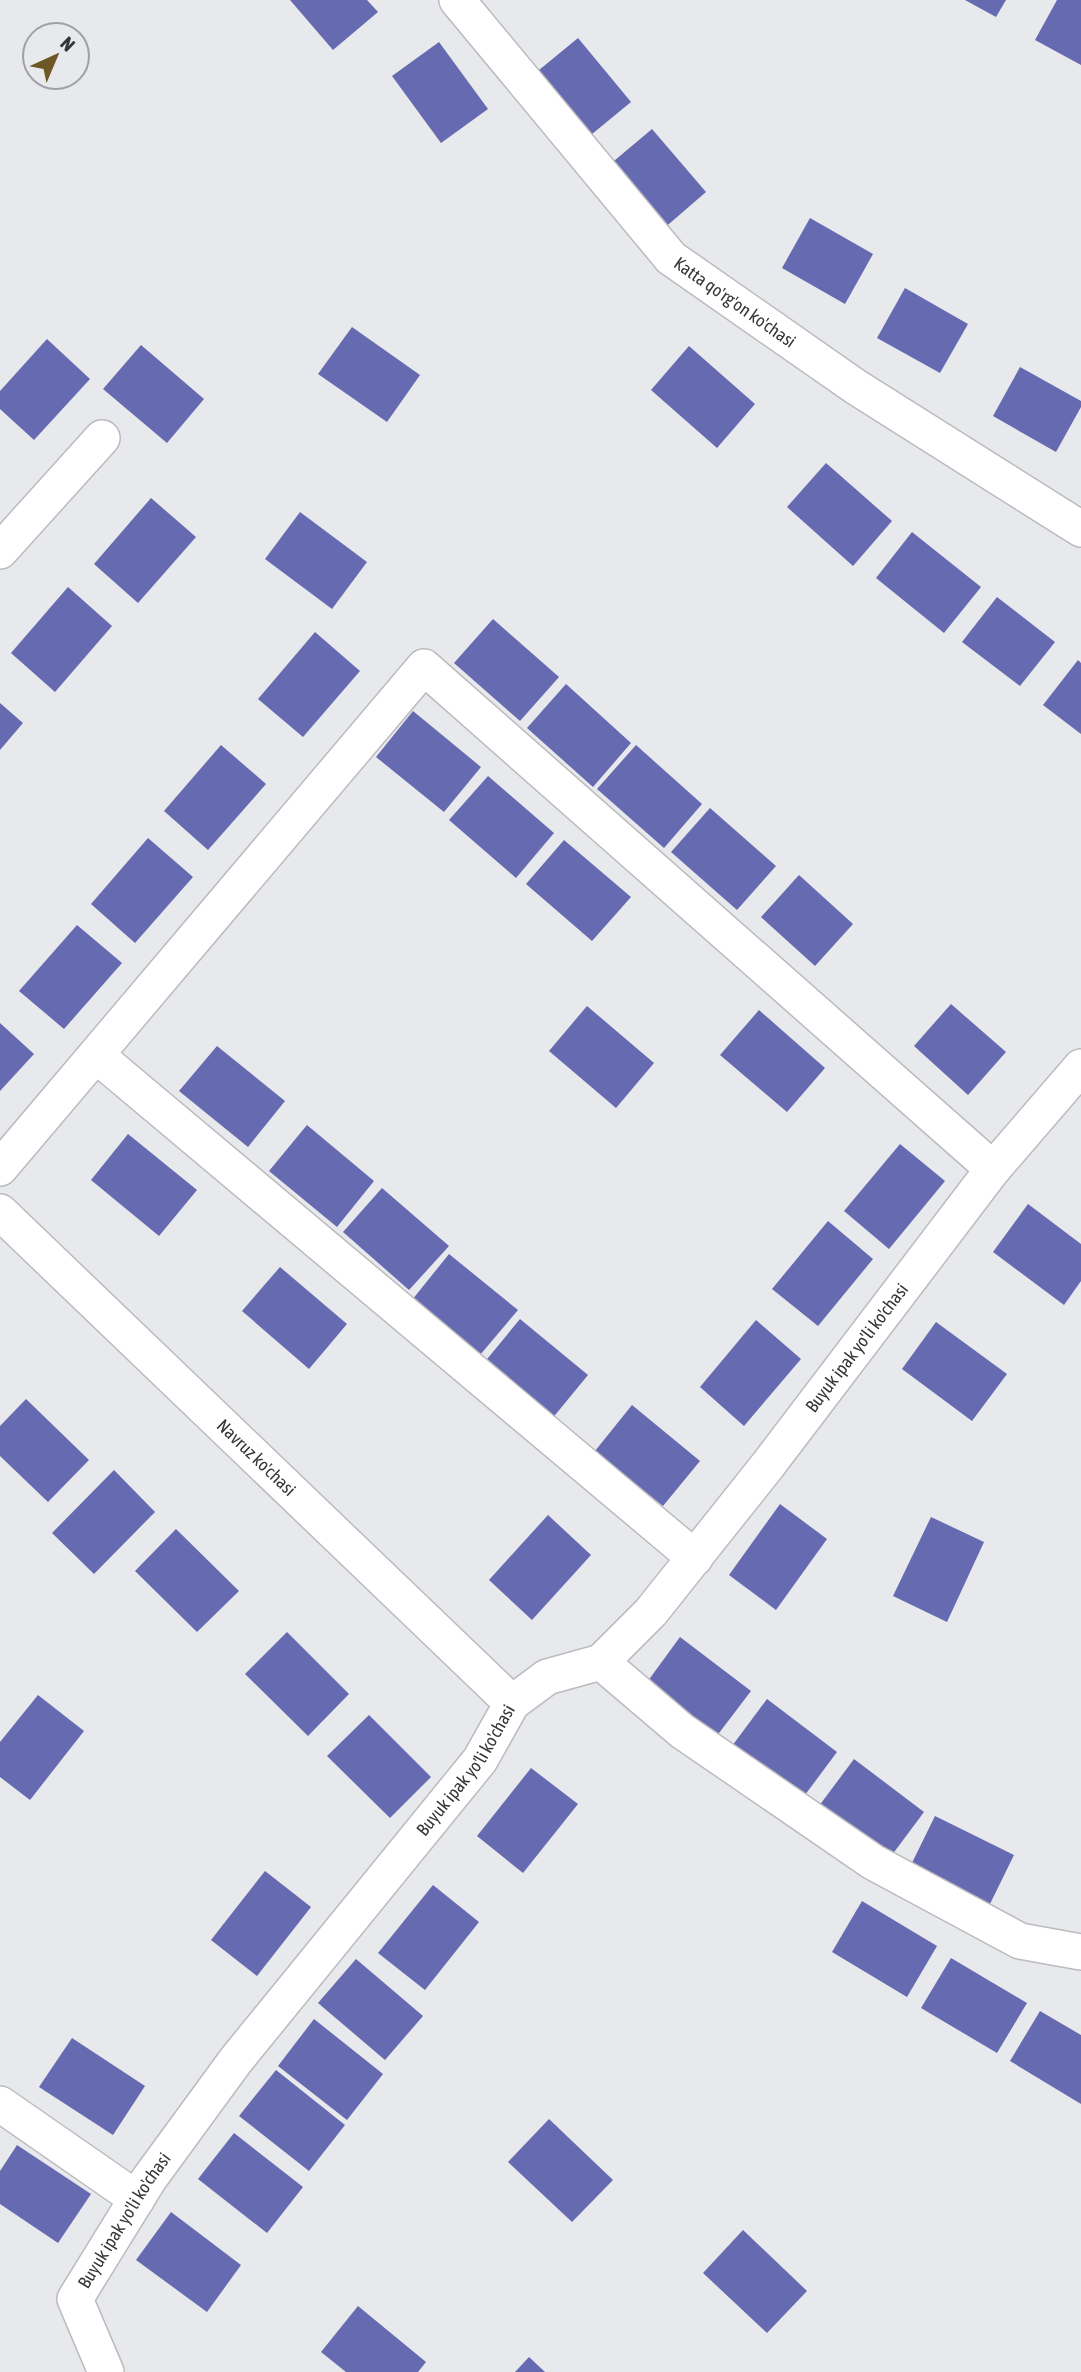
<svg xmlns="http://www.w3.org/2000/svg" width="1081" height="2372" font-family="'Asap Condensed',sans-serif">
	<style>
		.building { fill: #656ab1 }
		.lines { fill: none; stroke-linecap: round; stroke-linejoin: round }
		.street-casing { stroke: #bbbbbf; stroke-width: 38 }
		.street { stroke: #fff; stroke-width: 35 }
		.labels { text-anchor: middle; stroke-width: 7; stroke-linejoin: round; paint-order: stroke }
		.street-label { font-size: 18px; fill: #353637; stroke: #e8e9ec }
	</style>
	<rect width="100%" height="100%" fill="#e8e9ec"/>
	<!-- building -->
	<g class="building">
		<path d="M 290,0 L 367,0 L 378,12 L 333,50 Z"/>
		<path d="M 965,0 L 1006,0 L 996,17 Z"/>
		<path d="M 1057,0 L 1081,0 L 1081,65 L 1035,40 Z"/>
		<path d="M 578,38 L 631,102 L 586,139 L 533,75 Z"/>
		<path d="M 439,42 L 488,109 L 441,143 L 392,76 Z"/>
		<path d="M 652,129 L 706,192 L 662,230 L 608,166 Z"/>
		<path d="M 810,218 L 873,254 L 845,304 L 782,268 Z"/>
		<path d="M 905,288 L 968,324 L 940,373 L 877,338 Z"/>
		<path d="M 352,327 L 420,375 L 387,422 L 318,374 Z"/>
		<path d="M 47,339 L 90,379 L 34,440 L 0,409 L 0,391 Z"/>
		<path d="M 141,345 L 204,399 L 167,443 L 103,389 Z"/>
		<path d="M 689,346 L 755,404 L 717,448 L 651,390 Z"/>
		<path d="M 1020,367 L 1081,401 L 1081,407 L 1056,452 L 993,416 Z"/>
		<path d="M 826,463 L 892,521 L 853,566 L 787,507 Z"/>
		<path d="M 151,498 L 196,537 L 138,603 L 94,564 Z"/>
		<path d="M 300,512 L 367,562 L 332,609 L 265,559 Z"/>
		<path d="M 912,532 L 981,587 L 944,633 L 876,578 Z"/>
		<path d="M 68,587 L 112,626 L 55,692 L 11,653 Z"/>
		<path d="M 997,597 L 1055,642 L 1020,686 L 962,642 Z"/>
		<path d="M 493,619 L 559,677 L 520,721 L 454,663 Z"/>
		<path d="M 315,632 L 360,671 L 303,737 L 258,699 Z"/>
		<path d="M 1078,660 L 1081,663 L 1081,734 L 1043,705 Z"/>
		<path d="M 566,684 L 631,743 L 593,787 L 527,728 Z"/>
		<path d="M 0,703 L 23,723 L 0,750 Z"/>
		<path d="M 413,711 L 481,767 L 444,812 L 376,757 Z"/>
		<path d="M 221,745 L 266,784 L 208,850 L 164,811 Z"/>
		<path d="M 636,745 L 702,804 L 664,848 L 597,789 Z"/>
		<path d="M 488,776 L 554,833 L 516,878 L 449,820 Z"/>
		<path d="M 710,808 L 776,866 L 737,910 L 671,852 Z"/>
		<path d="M 148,838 L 193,877 L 135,943 L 91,904 Z"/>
		<path d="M 564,840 L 631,897 L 592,941 L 526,884 Z"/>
		<path d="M 799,875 L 853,924 L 815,966 L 761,917 Z"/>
		<path d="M 77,925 L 122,963 L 64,1029 L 19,991 Z"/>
		<path d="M 951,1004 L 1006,1052 L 968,1095 L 914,1046 Z"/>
		<path d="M 587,1006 L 654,1063 L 616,1108 L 549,1051 Z"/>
		<path d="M 759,1010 L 825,1068 L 787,1112 L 720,1055 Z"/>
		<path d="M 0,1023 L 34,1054 L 0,1091 Z"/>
		<path d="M 217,1046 L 285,1101 L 248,1147 L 179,1091 Z"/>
		<path d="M 307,1125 L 374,1181 L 337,1227 L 269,1171 Z"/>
		<path d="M 128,1134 L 197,1190 L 159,1236 L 91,1180 Z"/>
		<path d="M 900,1144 L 945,1181 L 889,1249 L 844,1211 Z"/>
		<path d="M 382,1188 L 449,1246 L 409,1290 L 343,1232 Z"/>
		<path d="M 1028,1204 L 1081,1244 L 1081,1281 L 1064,1305 L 993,1252 Z"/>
		<path d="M 828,1221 L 873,1259 L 818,1326 L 772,1289 Z"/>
		<path d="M 449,1254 L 518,1310 L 480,1355 L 412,1300 Z"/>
		<path d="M 280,1267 L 347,1324 L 309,1369 L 242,1311 Z"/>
		<path d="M 520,1319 L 588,1375 L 551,1420 L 483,1364 Z"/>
		<path d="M 756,1320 L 801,1359 L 744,1426 L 700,1387 Z"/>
		<path d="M 936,1322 L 1007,1374 L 972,1421 L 902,1369 Z"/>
		<path d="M 26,1399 L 89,1460 L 48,1502 L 0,1456 L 0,1426 Z"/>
		<path d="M 632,1405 L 700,1461 L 663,1506 L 595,1451 Z"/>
		<path d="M 114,1470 L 155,1512 L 94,1574 L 52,1533 Z"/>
		<path d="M 780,1504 L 827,1539 L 776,1610 L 729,1575 Z"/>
		<path d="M 548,1515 L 591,1555 L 532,1620 L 489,1580 Z"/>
		<path d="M 931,1517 L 984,1542 L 947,1622 L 893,1596 Z"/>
		<path d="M 176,1529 L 239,1591 L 197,1632 L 135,1571 Z"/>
		<path d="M 287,1632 L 349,1694 L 308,1736 L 245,1674 Z"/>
		<path d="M 680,1637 L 751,1691 L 716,1737 L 645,1685 Z"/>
		<path d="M 38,1695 L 84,1731 L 30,1800 L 0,1777 L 0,1742 Z"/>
		<path d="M 767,1699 L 837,1752 L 802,1799 L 732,1746 Z"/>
		<path d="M 369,1715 L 431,1777 L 390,1818 L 327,1756 Z"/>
		<path d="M 854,1759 L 924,1812 L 889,1859 L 819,1806 Z"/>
		<path d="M 531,1768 L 578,1804 L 523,1873 L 477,1836 Z"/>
		<path d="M 935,1816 L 1014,1855 L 988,1908 L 909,1869 Z"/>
		<path d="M 265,1871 L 311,1907 L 257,1976 L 211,1940 Z"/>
		<path d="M 433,1885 L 479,1922 L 425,1990 L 378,1953 Z"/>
		<path d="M 862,1901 L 937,1946 L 907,1997 L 832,1952 Z"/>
		<path d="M 951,1958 L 1027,2003 L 997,2053 L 921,2008 Z"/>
		<path d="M 356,1959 L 423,2016 L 385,2060 L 318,2003 Z"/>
		<path d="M 1040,2011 L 1081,2035 L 1081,2104 L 1010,2061 Z"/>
		<path d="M 314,2019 L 383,2074 L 347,2120 L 278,2066 Z"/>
		<path d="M 72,2038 L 145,2086 L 113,2135 L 39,2087 Z"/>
		<path d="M 276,2070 L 345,2125 L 309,2171 L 239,2116 Z"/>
		<path d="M 549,2119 L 613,2180 L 572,2222 L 508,2162 Z"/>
		<path d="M 234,2133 L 303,2187 L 267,2233 L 198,2179 Z"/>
		<path d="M 17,2145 L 91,2194 L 58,2243 L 0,2204 L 0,2171 Z"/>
		<path d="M 171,2212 L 241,2265 L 207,2312 L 136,2260 Z"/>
		<path d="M 743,2230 L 807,2291 L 767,2333 L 703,2273 Z"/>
		<path d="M 358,2306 L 426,2362 L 418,2372 L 346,2372 L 321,2352 Z"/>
		<path d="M 529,2357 L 545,2372 L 515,2372 Z"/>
	</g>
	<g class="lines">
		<defs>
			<g id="street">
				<path id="s1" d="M 457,0 L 671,258 L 856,387 L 1081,529"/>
				<path d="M 0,551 L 102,438"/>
				<path d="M 96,1055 L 695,1558"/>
				<path d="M 0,1168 L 424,667 L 993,1169"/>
				<path id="s2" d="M 0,1212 L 512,1703"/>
				<path d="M 601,1662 L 682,1731 L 873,1862 L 1020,1941 L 1081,1952"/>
				<path d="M 0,2104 L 137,2199"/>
				<path id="s3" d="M 106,2372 L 75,2299 L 149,2179 L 236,2060 L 480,1760 L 512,1703 L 547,1677 L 601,1662 L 651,1612 L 768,1465 L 993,1169 L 1081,1067"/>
			</g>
		</defs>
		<!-- street casing -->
		<use href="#street" class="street-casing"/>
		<!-- street -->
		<use href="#street" class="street"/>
	</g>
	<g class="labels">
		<!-- street labels -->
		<g class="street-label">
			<text dy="6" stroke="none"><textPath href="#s1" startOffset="413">Katta qo'rg'on ko'chasi</textPath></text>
			<text dy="6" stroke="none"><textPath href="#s3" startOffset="1325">Buyuk ipak yo'li ko'chasi</textPath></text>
			<text dy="6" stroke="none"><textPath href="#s2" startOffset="355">Navruz ko'chasi</textPath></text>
			<text dy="6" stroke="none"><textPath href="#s3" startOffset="738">Buyuk ipak yo'li ko'chasi</textPath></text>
			<text dy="6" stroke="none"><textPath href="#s3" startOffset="172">Buyuk ipak yo'li ko'chasi</textPath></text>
		</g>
	</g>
	<!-- north arrow -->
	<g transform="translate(56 56) rotate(44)"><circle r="33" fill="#e8e9ec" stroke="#a0a1a4" stroke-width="2"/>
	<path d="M0-5L12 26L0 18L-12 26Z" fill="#6e5727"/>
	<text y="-10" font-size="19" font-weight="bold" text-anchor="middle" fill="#353637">N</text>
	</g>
</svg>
